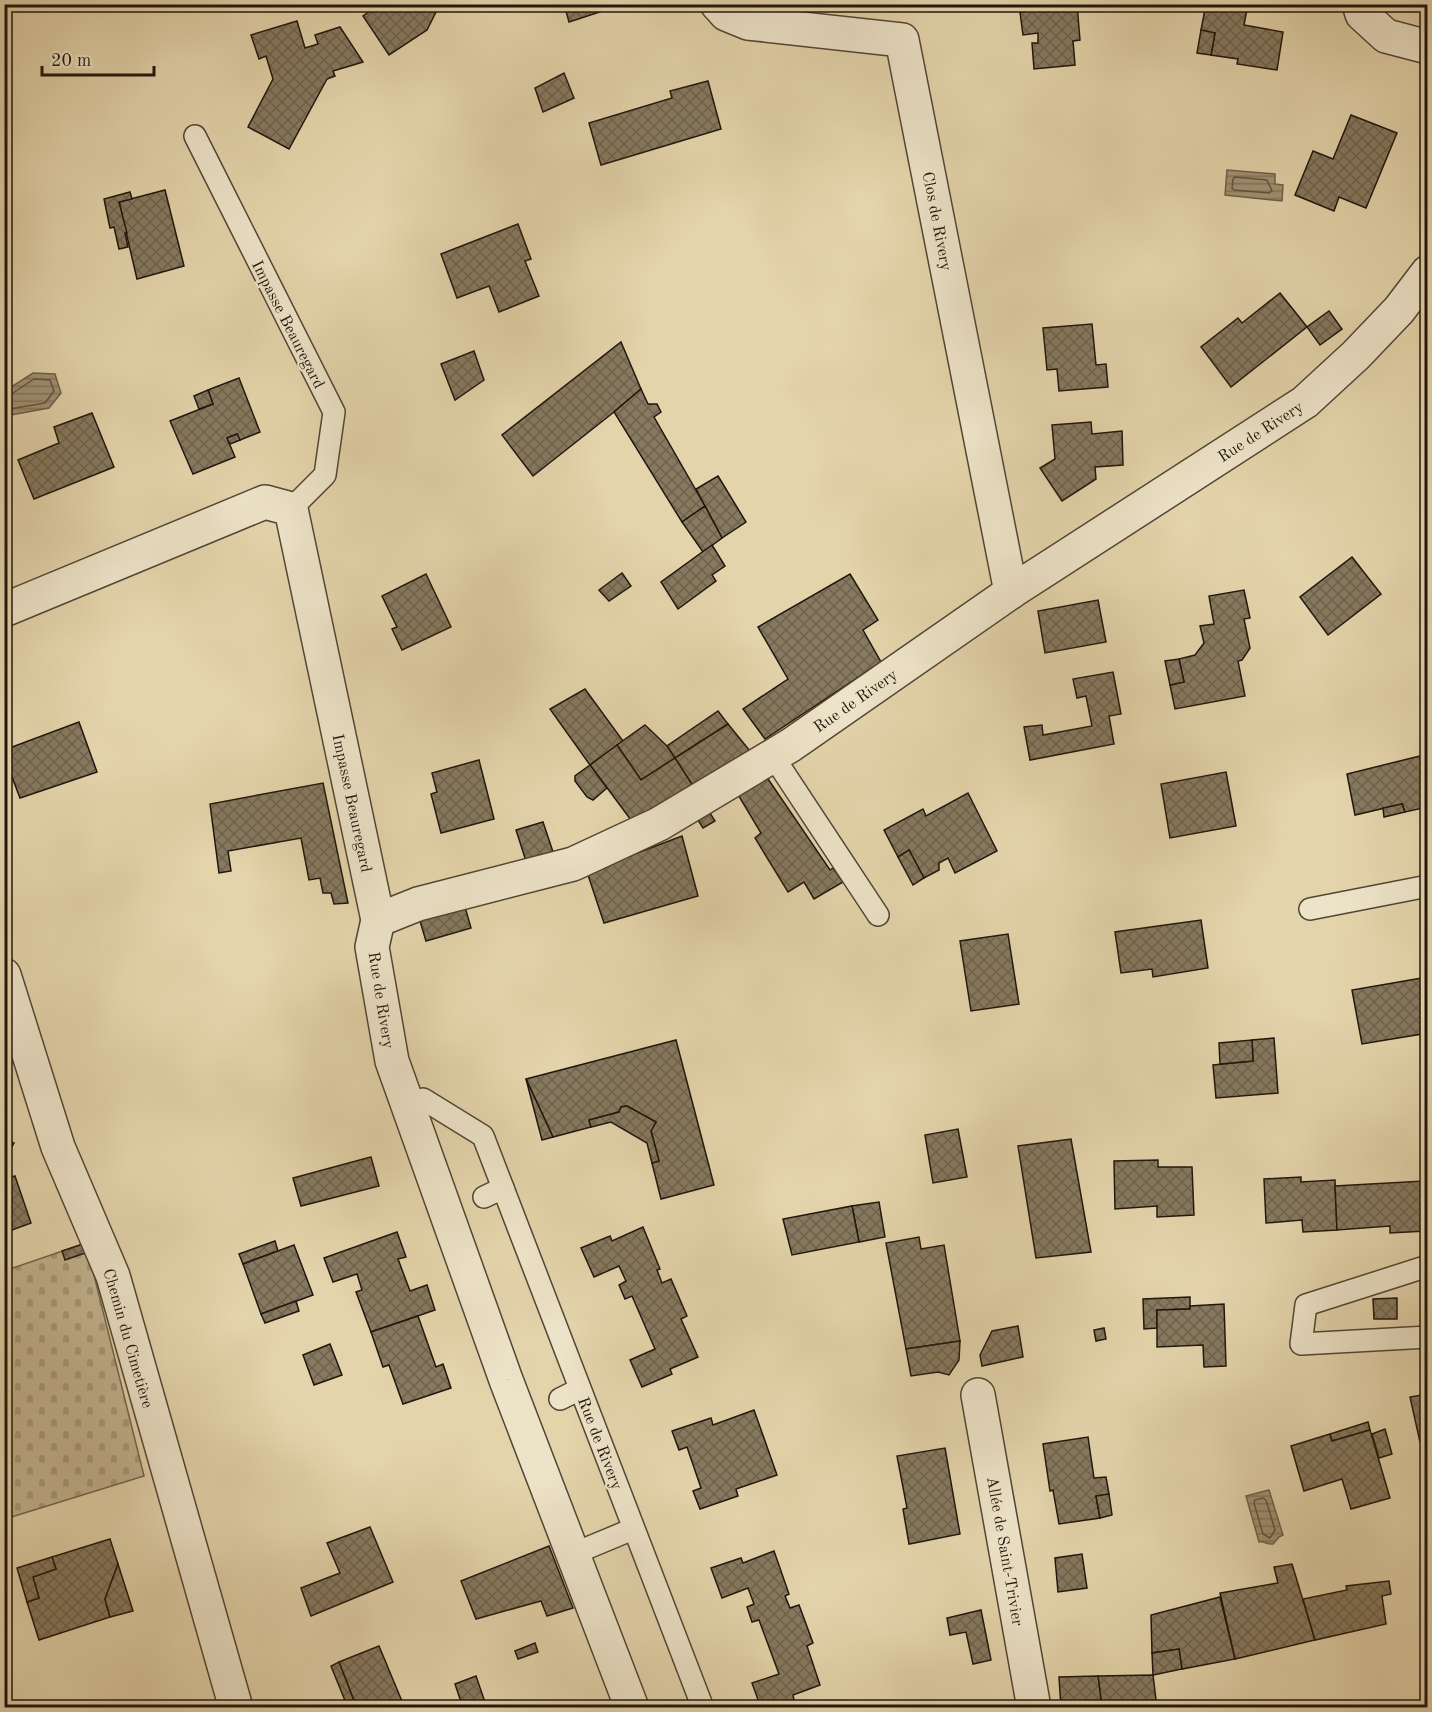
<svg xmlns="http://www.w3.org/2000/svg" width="1432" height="1712" font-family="'Old Standard TT',serif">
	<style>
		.cemetery { fill: url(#cemetery-stones); stroke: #72654e; stroke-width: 1.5 }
		.water { fill: url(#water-rules); stroke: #6d614b; stroke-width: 1.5 }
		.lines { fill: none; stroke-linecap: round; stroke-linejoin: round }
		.shore { stroke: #605441; stroke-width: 1.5 }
		.building { fill: url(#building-cross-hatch); stroke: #20160d; stroke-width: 1.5 }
		.service-casing { stroke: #514634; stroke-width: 24 }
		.minor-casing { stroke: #514634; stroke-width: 36 }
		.service { stroke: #ede3c8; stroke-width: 21 }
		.minor { stroke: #ede3c8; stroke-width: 33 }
		.labels { text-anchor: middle; stroke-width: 4.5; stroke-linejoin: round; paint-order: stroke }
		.street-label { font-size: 16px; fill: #20160d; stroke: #ede3c8 }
	</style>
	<defs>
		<pattern id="cemetery-stones" width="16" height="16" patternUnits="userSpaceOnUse" patternTransform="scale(1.5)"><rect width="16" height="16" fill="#c3b490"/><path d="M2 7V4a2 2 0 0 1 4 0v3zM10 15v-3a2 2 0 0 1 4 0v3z" fill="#a79a7b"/></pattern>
		<pattern id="water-rules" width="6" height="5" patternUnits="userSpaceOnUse" patternTransform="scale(1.5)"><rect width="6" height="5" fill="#a19375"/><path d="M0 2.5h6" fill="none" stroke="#83775e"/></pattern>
		<pattern id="building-cross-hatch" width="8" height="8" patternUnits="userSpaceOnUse" patternTransform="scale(1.5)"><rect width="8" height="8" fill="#86795f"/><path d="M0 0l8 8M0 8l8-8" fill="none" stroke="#6d624d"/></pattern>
	</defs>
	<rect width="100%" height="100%" fill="#e4d4ab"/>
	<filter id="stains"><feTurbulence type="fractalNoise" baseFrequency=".00333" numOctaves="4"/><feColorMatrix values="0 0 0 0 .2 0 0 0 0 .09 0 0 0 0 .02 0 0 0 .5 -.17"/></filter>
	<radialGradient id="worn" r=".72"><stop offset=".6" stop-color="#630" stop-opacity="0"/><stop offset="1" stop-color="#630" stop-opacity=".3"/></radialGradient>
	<!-- cemetery -->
	<path class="cemetery" d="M 86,1243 L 144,1476 L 5,1519 L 4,1271 Z"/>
	<!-- water -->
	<g class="water">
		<path d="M 1227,170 L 1275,174 L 1275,184 L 1283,185 L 1282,201 L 1225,195 Z"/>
		<path d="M 33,373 L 55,374 L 61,393 L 49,408 L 5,416 L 5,391 Z"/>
		<path d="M 1269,1490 L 1283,1535 L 1279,1537 L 1273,1544 C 1268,1545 1264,1541 1259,1542 L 1246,1496 Z"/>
	</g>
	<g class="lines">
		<!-- shore -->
		<g class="shore">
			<path d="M 1235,177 L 1267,180 L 1272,191 L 1269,193 L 1234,190 L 1232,188 L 1233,179 Z"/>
			<path d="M 4,396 L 10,395 L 34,379 L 50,380 L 54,391 L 45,403 L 4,410"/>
			<path d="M 1263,1498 L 1266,1500 L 1275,1530 L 1270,1538 L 1263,1534 L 1254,1503 L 1255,1500 Z"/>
		</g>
	</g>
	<!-- building -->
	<g class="building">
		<path d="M 380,4 L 440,4 L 427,30 L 389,55 L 363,16 Z"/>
		<path d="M 564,4 L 624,4 L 569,22 Z"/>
		<path d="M 1035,4 L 1077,4 L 1080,40 L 1073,41 L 1075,65 L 1034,69 L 1032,43 L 1038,43 L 1038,33 L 1023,35 L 1020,12 L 1035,10 Z"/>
		<path d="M 1206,4 L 1248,4 L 1244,25 L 1283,32 L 1277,70 L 1237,64 L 1238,59 L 1211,55 L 1215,33 L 1201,30 Z"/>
		<path d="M 297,21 L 305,48 L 318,44 L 315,35 L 340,27 L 363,62 L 333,71 L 335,76 L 327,79 L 289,149 L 248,127 L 273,79 L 266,56 L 259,59 L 251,35 Z"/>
		<path d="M 1201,30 L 1215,33 L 1211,55 L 1197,53 Z"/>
		<path d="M 564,73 L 574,98 L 543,112 L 535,88 Z"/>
		<path d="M 708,81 L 721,129 L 601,165 L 589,123 L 672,98 L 670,91 Z"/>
		<path d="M 1351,115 L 1397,133 L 1366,208 L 1339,197 L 1334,211 L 1295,195 L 1313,151 L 1333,159 Z"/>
		<path d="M 165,190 L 184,266 L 137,279 L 119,202 Z"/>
		<path d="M 130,192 L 132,199 L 119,202 L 127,233 L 125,233 L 128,247 L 119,249 L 114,227 L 110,228 L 104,199 Z"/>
		<path d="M 518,224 L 531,259 L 525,261 L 539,296 L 499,312 L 489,286 L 457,298 L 441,254 Z"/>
		<path d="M 1280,293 L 1307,327 L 1231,387 L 1201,347 L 1238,318 L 1242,323 Z"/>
		<path d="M 1329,311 L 1342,329 L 1320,345 L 1307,327 Z"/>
		<path d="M 1092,324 L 1096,365 L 1106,364 L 1108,387 L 1059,391 L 1057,369 L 1047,370 L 1043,328 Z"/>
		<path d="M 621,342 L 641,389 L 614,412 L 533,476 L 502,435 Z"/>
		<path d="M 474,351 L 484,380 L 455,400 L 441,364 Z"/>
		<path d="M 239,378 L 260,432 L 240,440 L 237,434 L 227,438 L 235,457 L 193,474 L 170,421 L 213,404 L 208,390 Z"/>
		<path d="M 641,389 L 648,404 L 657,404 L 661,412 L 654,417 L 705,506 L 682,522 L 614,412 Z"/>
		<path d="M 208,390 L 213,404 L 199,409 L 194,396 Z"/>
		<path d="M 92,413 L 114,467 L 34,499 L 18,460 L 59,443 L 54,427 Z"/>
		<path d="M 1091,422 L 1092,434 L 1122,431 L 1123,465 L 1095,467 L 1096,479 L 1062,501 L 1040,468 L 1055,459 L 1052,425 Z"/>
		<path d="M 237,434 L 240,440 L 230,444 L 227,438 Z"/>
		<path d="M 718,476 L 746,522 L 722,538 L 696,489 Z"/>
		<path d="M 705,506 L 722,538 L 703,552 L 682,522 Z"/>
		<path d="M 712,545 L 725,566 L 712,575 L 716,581 L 678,609 L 661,582 Z"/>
		<path d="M 1352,557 L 1381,594 L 1328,635 L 1300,597 Z"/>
		<path d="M 622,573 L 631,586 L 609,601 L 599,590 Z"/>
		<path d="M 426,574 L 451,627 L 402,650 L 392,629 L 397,627 L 382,596 Z"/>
		<path d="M 850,574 L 878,620 L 863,630 L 881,662 L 765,739 L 743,709 L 788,679 L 758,627 Z"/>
		<path d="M 1244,590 L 1250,618 L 1244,619 L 1250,648 L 1242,660 L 1238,661 L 1245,696 L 1175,709 L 1170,685 L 1184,682 L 1179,659 L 1195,655 L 1204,643 L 1200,626 L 1214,624 L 1209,596 Z"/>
		<path d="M 1098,600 L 1106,642 L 1045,653 L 1038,611 Z"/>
		<path d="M 1179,659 L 1184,682 L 1170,685 L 1165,661 Z"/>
		<path d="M 1113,672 L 1121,714 L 1109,716 L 1114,744 L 1030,760 L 1024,727 L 1042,725 L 1043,735 L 1092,726 L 1086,696 L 1077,698 L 1073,679 Z"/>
		<path d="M 585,689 L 623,741 L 590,765 L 550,709 Z"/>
		<path d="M 718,711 L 728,724 L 675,758 L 667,746 Z"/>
		<path d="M 79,722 L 97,772 L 20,798 L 4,756 L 4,750 Z"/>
		<path d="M 728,724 L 750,751 L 693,786 L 675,758 Z"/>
		<path d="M 645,725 L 667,746 L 675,758 L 641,780 L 617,745 Z"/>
		<path d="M 617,745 L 641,780 L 675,758 L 693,786 L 631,820 L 590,765 Z"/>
		<path d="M 1428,754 L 1428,807 L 1405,812 L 1402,804 L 1355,815 L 1347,774 Z"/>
		<path d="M 479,760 L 494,819 L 441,833 L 431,794 L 437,792 L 432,773 Z"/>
		<path d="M 590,765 L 607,788 L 593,800 L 587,797 L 575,781 L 575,776 Z"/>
		<path d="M 1226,772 L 1236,826 L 1170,838 L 1161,784 Z"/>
		<path d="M 766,776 L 830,870 L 833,868 L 843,882 L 814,899 L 804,882 L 788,892 L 755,838 L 761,833 L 737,793 Z"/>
		<path d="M 323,783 L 348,903 L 334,904 L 331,893 L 323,893 L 320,878 L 309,880 L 301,838 L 228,851 L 231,871 L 219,873 L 210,804 Z"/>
		<path d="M 968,793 L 997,851 L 955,873 L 948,858 L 939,863 L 939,870 L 924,878 L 909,850 L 898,857 L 884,830 L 923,809 L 926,816 Z"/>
		<path d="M 1402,804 L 1405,812 L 1384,817 L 1383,808 Z"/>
		<path d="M 708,810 L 715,821 L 703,828 L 696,817 Z"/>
		<path d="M 543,822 L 553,852 L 546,856 L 526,861 L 516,830 Z"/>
		<path d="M 682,836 L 698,896 L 604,923 L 587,872 Z"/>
		<path d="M 909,850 L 924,878 L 913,885 L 898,857 Z"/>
		<path d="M 465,907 L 471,928 L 426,941 L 420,921 Z"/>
		<path d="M 1201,920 L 1208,968 L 1153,977 L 1152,969 L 1121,973 L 1115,932 Z"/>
		<path d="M 1008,934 L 1019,1004 L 971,1011 L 960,941 Z"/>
		<path d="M 1428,977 L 1428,1033 L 1362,1044 L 1352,990 Z"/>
		<path d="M 1274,1038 L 1278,1093 L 1216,1098 L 1213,1065 L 1253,1061 L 1252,1040 Z"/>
		<path d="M 676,1040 L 714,1185 L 661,1199 L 652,1163 L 659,1161 L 651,1131 L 656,1122 L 627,1106 L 621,1107 L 619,1112 L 589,1120 L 591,1127 L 553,1137 L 526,1079 Z"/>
		<path d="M 1252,1040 L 1253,1061 L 1220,1064 L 1219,1043 Z"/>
		<path d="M 526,1079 L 553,1137 L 542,1140 Z"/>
		<path d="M 627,1106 L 656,1122 L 651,1131 L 659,1161 L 652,1163 L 647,1143 L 611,1122 L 591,1127 L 589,1120 L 619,1112 L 621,1107 Z"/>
		<path d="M 958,1129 L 967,1177 L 933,1183 L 925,1135 Z"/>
		<path d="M 4,1138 L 14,1143 L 4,1160 Z"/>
		<path d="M 1071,1139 L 1091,1252 L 1036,1258 L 1018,1146 Z"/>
		<path d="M 371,1157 L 379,1186 L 301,1206 L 293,1178 Z"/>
		<path d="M 1158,1160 L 1158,1167 L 1192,1167 L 1194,1215 L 1157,1217 L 1157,1206 L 1115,1209 L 1114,1161 Z"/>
		<path d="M 15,1176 L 31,1223 L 4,1233 L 4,1179 Z"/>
		<path d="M 1301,1177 L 1301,1182 L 1335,1180 L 1337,1230 L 1303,1232 L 1302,1220 L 1266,1223 L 1264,1179 Z"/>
		<path d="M 1424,1181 L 1426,1231 L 1390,1233 L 1390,1226 L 1337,1230 L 1335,1186 Z"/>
		<path d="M 879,1202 L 885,1237 L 859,1242 L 852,1206 Z"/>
		<path d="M 852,1206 L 859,1242 L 792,1255 L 783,1219 Z"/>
		<path d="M 643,1227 L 660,1269 L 657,1270 L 662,1283 L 671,1279 L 687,1316 L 681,1319 L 698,1357 L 670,1369 L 672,1374 L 642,1387 L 630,1360 L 655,1349 L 632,1296 L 625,1299 L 619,1285 L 626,1281 L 619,1266 L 594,1277 L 581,1248 L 610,1236 L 612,1241 Z"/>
		<path d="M 397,1232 L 406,1257 L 398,1259 L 410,1291 L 427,1285 L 435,1310 L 371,1332 L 356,1292 L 362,1290 L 357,1274 L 333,1282 L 324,1258 Z"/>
		<path d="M 919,1237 L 921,1249 L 944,1245 L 960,1341 L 906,1349 L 886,1243 Z"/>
		<path d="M 275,1241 L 278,1251 L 243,1264 L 239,1254 Z"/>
		<path d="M 86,1243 L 88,1252 L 65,1260 L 62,1251 Z"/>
		<path d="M 294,1245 L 313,1295 L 261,1314 L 243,1264 Z"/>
		<path d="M 1190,1297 L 1190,1309 L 1157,1310 L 1157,1328 L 1144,1329 L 1143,1299 Z"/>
		<path d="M 1397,1298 L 1397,1319 L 1374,1319 L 1373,1299 Z"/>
		<path d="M 296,1301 L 299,1311 L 265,1323 L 261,1314 Z"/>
		<path d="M 1224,1304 L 1226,1366 L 1204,1367 L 1203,1345 L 1157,1347 L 1157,1310 L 1190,1309 L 1190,1306 Z"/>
		<path d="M 418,1316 L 436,1367 L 443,1364 L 451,1388 L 403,1404 L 389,1365 L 383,1367 L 371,1332 Z"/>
		<path d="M 1018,1326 L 1023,1357 L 982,1366 L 980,1355 L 992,1331 Z"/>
		<path d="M 1104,1328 L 1106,1339 L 1096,1341 L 1094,1330 Z"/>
		<path d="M 960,1341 L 959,1360 L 949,1375 L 938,1372 L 911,1376 L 906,1349 Z"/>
		<path d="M 330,1344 L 342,1375 L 314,1385 L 303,1355 Z"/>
		<path d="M 1428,1394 L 1428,1441 L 1420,1442 L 1410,1397 Z"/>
		<path d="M 754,1410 L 777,1475 L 736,1489 L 738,1496 L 700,1509 L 693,1491 L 701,1488 L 687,1447 L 679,1450 L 672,1431 L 711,1418 L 713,1425 Z"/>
		<path d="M 1368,1422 L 1370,1430 L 1332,1441 L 1330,1434 Z"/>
		<path d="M 1385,1429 L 1392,1454 L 1379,1458 L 1372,1434 Z"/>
		<path d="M 1370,1430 L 1390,1498 L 1351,1509 L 1342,1479 L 1304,1491 L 1291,1446 L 1330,1434 L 1332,1441 Z"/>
		<path d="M 1088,1437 L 1094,1478 L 1106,1477 L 1109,1494 L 1096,1496 L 1100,1518 L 1059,1524 L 1053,1490 L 1050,1491 L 1043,1444 Z"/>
		<path d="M 945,1448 L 960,1534 L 909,1544 L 903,1509 L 907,1508 L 897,1456 Z"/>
		<path d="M 1109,1494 L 1112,1515 L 1100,1518 L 1096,1496 Z"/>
		<path d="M 370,1527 L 393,1582 L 311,1616 L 301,1588 L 340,1573 L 327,1543 Z"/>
		<path d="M 110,1539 L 118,1564 L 105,1599 L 110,1617 L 39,1640 L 27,1602 L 39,1598 L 33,1577 L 56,1569 L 52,1557 Z"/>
		<path d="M 549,1546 L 573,1608 L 547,1616 L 541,1601 L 476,1619 L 461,1581 Z"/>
		<path d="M 774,1551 L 789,1594 L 785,1596 L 790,1608 L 799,1605 L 813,1643 L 807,1646 L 820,1685 L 793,1695 L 794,1700 L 773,1708 L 761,1708 L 752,1683 L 779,1674 L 759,1620 L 752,1622 L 747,1607 L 754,1604 L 748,1588 L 722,1598 L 711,1568 L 741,1558 L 743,1563 Z"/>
		<path d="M 1082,1554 L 1087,1588 L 1058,1592 L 1055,1558 Z"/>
		<path d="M 52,1557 L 56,1569 L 33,1577 L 39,1598 L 27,1602 L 17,1568 Z"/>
		<path d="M 118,1564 L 133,1611 L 110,1617 L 105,1599 Z"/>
		<path d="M 1292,1564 L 1315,1640 L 1235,1659 L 1220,1593 L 1278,1583 L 1274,1567 Z"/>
		<path d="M 1389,1581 L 1391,1594 L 1382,1596 L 1386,1624 L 1315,1640 L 1303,1599 L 1347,1590 L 1346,1586 Z"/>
		<path d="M 1220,1597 L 1235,1659 L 1182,1669 L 1179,1649 L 1152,1653 L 1151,1615 Z"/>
		<path d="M 981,1610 L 991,1660 L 973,1664 L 966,1632 L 950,1635 L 947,1618 Z"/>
		<path d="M 535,1643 L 538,1652 L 518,1659 L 515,1651 Z"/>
		<path d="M 379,1646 L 404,1706 L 352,1708 L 356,1706 L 339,1662 Z"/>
		<path d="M 1179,1649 L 1182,1669 L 1153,1675 L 1152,1653 Z"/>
		<path d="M 339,1662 L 356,1706 L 352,1708 L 348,1708 L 331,1666 Z"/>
		<path d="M 1153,1675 L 1157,1708 L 1102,1708 L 1098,1676 Z"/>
		<path d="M 476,1676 L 487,1708 L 463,1708 L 455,1684 Z"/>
		<path d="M 1098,1676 L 1102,1708 L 1061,1708 L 1059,1677 Z"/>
	</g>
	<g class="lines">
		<defs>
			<g id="service">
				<path d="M 195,136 L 334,412 L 325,475 L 291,509"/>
				<path d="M 773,756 L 878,915"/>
				<path d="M 1310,909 L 1428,886"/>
				<path d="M 407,1104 L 423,1099 L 483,1136 L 703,1708"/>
				<path d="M 484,1197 L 503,1188"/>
				<path d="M 1428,1266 L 1306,1305 L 1301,1344 L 1428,1337"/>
				<path d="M 560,1399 L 580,1389"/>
				<path d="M 573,1554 L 633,1529"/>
			</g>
			<g id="minor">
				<path d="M 717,4 L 726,14 L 748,23 L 902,40 L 1011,592"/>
				<path d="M 1359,4 L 1362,14 L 1386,36 L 1428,47"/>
				<path d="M 4,610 L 265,502 L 291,509 L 378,920"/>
				<path d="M 4,975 L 58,1147 L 113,1276 L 236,1708"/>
				<path d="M 978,1395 L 1034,1708"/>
				<path d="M 632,1708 L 506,1380 L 392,1061 L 372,947 L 378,920 L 418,904 L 573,864 L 659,824 L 791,745 L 1011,592 L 1305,402 L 1356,355 L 1399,310 L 1428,272"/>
			</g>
		</defs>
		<!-- service casing -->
		<use href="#service" class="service-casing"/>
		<!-- minor casing -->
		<use href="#minor" class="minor-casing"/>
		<!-- service -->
		<use href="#service" class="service"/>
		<!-- minor -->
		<use href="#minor" class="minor"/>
	</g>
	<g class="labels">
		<!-- street labels -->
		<g class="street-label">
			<text transform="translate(938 221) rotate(79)" y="6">Clos de Rivery</text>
			<text transform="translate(289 324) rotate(63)" y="6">Impasse Beauregard</text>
			<text transform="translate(1260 431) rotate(-33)" y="6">Rue de Rivery</text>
			<text transform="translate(855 700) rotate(-35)" y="6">Rue de Rivery</text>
			<text transform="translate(353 803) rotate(78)" y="6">Impasse Beauregard</text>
			<text transform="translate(382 1000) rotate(81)" y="6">Rue de Rivery</text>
			<text transform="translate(129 1338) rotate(74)" y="6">Chemin du Cimetière</text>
			<text transform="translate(601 1443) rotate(69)" y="6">Rue de Rivery</text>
			<text transform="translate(1006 1551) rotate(80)" y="6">Allée de Saint-Trivier</text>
		</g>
	</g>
	<!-- margin -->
	<rect width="1432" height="1712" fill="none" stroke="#e4d4ab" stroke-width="24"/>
	<rect x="6" y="6" width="1420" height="1700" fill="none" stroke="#20160d" stroke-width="3"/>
	<rect x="12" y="12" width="1408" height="1688" fill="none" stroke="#20160d" stroke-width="1.5"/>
	<!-- scale -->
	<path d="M42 66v9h112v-9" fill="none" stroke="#20160d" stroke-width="3"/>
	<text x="51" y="66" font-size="18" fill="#20160d" stroke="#ede3c8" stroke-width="4.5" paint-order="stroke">20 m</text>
	<rect width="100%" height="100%" filter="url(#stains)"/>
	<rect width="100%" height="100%" fill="url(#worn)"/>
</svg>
